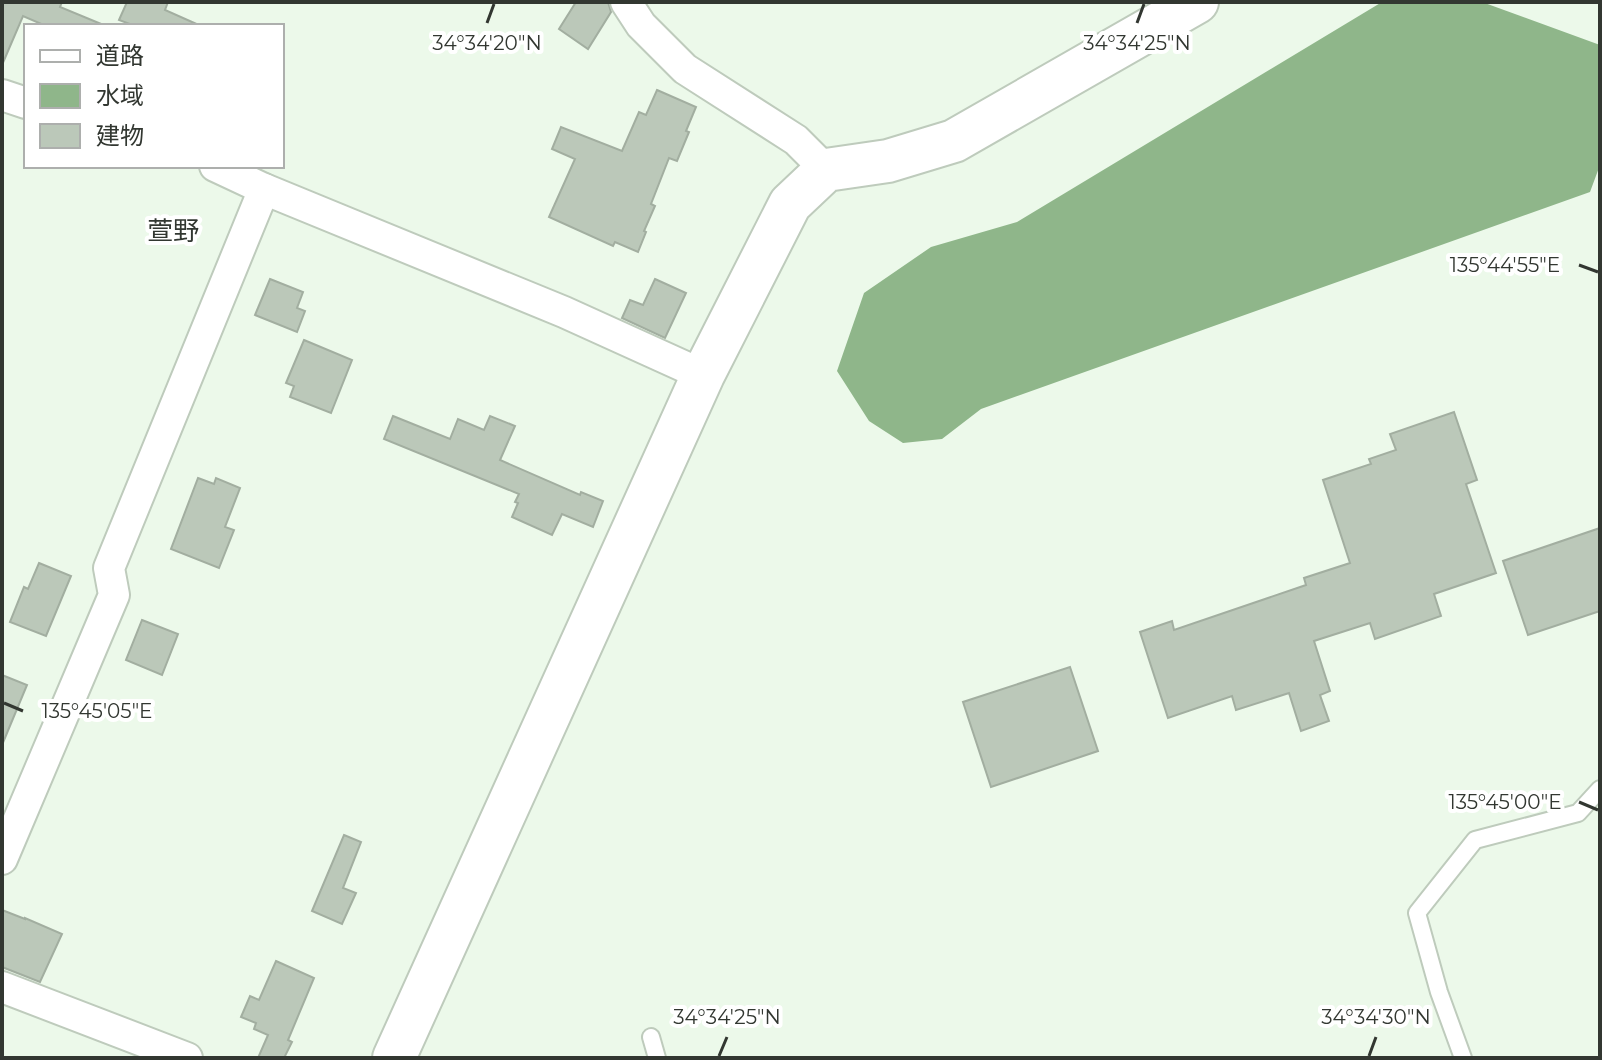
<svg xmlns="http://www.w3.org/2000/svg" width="1602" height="1060" font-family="Montserrat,'Noto Sans JP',sans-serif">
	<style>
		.water { fill: #8fb68a }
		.building { fill: #bbc8b9; stroke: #a2aea0; stroke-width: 2 }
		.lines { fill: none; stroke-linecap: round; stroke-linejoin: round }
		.lane-casing { stroke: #becbbc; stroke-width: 20 }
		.street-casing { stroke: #becbbc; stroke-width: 34 }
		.secondary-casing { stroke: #becbbc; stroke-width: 46 }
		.lane { stroke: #fff; stroke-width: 16 }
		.street { stroke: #fff; stroke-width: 30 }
		.secondary { stroke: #fff; stroke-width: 42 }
		.ticks { fill: none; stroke: #323731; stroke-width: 3 }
		.labels { text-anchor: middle; stroke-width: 8; stroke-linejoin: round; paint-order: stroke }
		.quarter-label { font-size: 26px; fill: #323731; stroke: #fff }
		.ticks-label { font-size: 20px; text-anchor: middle; fill: #323731; stroke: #fff; stroke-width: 8; stroke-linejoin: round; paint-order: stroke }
	</style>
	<rect width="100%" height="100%" fill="#ecf9ea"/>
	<!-- water -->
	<path class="water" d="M 1382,2 L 1482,2 L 1600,45 L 1600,165 L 1590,192 L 981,409 L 942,439 L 903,443 L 869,421 L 837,371 L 864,293 L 931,247 L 1017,222 Z"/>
	<!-- building -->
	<g class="building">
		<path d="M 2,2 L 62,2 L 60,7 L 106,26 L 46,26 L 23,16 L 2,65 Z"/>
		<path d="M 127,2 L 168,2 L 165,10 L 201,26 L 135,26 L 119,20 Z"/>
		<path d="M 576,2 L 608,2 L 611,12 L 588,49 L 559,29 Z"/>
		<path d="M 657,90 L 696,107 L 686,131 L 689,132 L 677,161 L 669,158 L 651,204 L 655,206 L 644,231 L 646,232 L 638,252 L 615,242 L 613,246 L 549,217 L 575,159 L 552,149 L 561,127 L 622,151 L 639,112 L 646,115 Z"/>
		<path d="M 270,279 L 303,292 L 297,308 L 305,311 L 297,332 L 255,315 Z"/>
		<path d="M 655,279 L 686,293 L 665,338 L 622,318 L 630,300 L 643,305 Z"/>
		<path d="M 304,340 L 352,360 L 331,413 L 290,397 L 294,386 L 286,383 Z"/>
		<path d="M 1454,412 L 1477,480 L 1466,484 L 1496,573 L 1434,594 L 1441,616 L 1375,639 L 1370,623 L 1314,641 L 1330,691 L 1320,695 L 1329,721 L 1301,731 L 1289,693 L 1236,710 L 1232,696 L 1168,718 L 1140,632 L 1172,621 L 1174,630 L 1306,585 L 1304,578 L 1350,563 L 1323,480 L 1371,464 L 1369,459 L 1396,450 L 1390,434 Z"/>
		<path d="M 393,416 L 450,439 L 458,419 L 484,430 L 490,416 L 515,426 L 500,460 L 580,495 L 581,492 L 603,501 L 593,527 L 562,514 L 552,535 L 512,517 L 518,503 L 515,502 L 519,494 L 384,439 Z"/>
		<path d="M 198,478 L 214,484 L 216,478 L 240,488 L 225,527 L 234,530 L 219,568 L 171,549 Z"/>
		<path d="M 1600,528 L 1600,611 L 1528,635 L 1503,561 Z"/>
		<path d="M 39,563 L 71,576 L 46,636 L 10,622 L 24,587 L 28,589 Z"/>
		<path d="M 142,620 L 178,634 L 162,675 L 126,660 Z"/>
		<path d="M 1070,667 L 1098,751 L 991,787 L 963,702 Z"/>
		<path d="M 2,675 L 27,685 L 2,745 Z"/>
		<path d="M 344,835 L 361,842 L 343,888 L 356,893 L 342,924 L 312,911 Z"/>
		<path d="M 2,910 L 25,919 L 25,918 L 62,934 L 40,982 L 2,967 Z"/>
		<path d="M 276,961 L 314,978 L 288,1040 L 292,1042 L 284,1058 L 258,1058 L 268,1035 L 254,1029 L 256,1023 L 241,1017 L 250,996 L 259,1000 Z"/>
	</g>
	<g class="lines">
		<defs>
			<g id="lane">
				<path d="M 651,1037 L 657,1058"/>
				<path d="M 1463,1058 L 1439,992 L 1417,913 L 1475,840 L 1578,813 L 1600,789"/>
			</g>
			<g id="street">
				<path d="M 626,2 L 641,25 L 685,69 L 796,140 L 826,170"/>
				<path d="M 2,95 L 26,103"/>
				<path d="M 215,166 L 264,189 L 564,312 L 703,375"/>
				<path d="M 2,859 L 114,595 L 109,568 L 264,189"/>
				<path d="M 2,987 L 187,1058"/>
			</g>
			<path id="secondary" d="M 394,1058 L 703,375 L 790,204 L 826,170 L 888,161 L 954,141 L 1197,2"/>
		</defs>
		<!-- lane casing -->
		<use href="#lane" class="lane-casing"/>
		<!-- street casing -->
		<use href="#street" class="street-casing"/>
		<!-- secondary casing -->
		<use href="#secondary" class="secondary-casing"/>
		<!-- lane -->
		<use href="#lane" class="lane"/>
		<!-- street -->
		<use href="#street" class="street"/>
		<!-- secondary -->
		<use href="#secondary" class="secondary"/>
	</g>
	<!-- ticks -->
	<path class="ticks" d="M 487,23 L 494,4M 1137,23 L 1144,4M 1579,265 L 1598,272M 4,703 L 23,711M 1579,802 L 1598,810M 719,1056 L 727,1037M 1369,1056 L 1376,1037"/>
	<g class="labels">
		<!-- quarter labels -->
		<g class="quarter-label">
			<text x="173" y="240">萱野</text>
		</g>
	</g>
	<g class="ticks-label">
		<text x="487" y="50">34°34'20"N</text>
		<text x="1137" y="50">34°34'25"N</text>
		<text x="1505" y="272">135°44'55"E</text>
		<text x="97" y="718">135°45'05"E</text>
		<text x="1505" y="809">135°45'00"E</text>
		<text x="727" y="1024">34°34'25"N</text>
		<text x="1376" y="1024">34°34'30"N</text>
	</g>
	<!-- border -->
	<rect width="1602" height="1060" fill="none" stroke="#323731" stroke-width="8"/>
	<!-- legend -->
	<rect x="24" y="24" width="260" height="144" fill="#ffffff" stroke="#adafad" stroke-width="2"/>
	<rect x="40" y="50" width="40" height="12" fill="#ffffff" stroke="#adafad" stroke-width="2"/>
	<text x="96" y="64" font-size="24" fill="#323731">道路</text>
	<rect x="40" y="84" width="40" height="24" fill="#8fb68a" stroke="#adafad" stroke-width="2"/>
	<text x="96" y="104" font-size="24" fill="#323731">水域</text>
	<rect x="40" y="124" width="40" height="24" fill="#bbc8b9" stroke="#adafad" stroke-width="2"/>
	<text x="96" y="144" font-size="24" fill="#323731">建物</text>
</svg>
